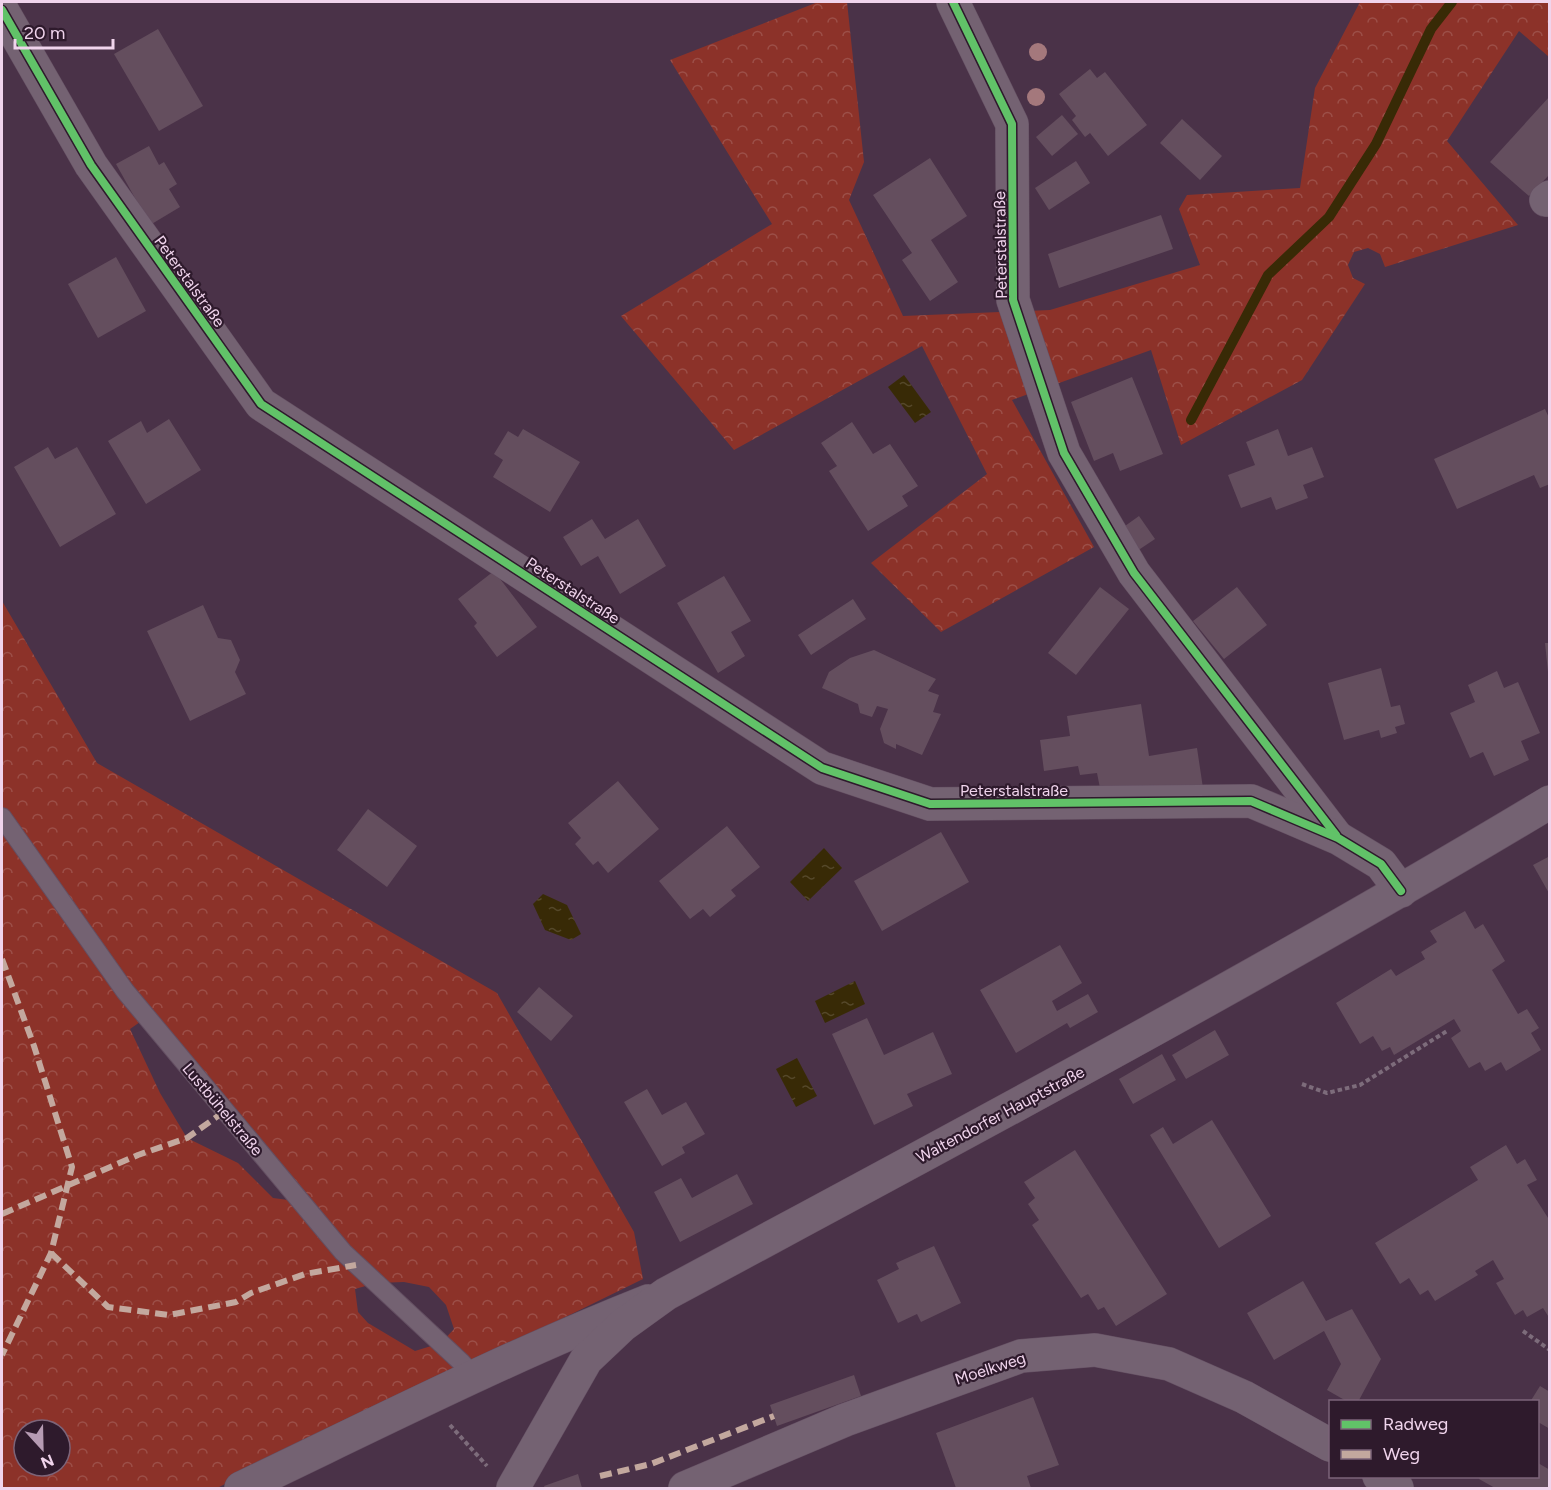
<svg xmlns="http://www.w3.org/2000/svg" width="1551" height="1490" font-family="Figtree,sans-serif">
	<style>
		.forest { fill: url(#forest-crowns); fill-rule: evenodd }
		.water { fill: url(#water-ripples) }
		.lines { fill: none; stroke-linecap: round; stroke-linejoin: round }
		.stream { stroke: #382a06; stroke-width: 10 }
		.building { fill: #644e5e }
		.lane-casing { stroke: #644f62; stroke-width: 20 }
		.street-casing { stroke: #644f62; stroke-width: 34 }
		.secondary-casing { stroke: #644f62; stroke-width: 34 }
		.path { stroke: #7d6c7b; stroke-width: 4; stroke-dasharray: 4.5 3; stroke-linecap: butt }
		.lane { stroke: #746272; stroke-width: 18 }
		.street { stroke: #746272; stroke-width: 33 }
		.secondary { stroke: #746272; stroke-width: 33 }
		.quiet { stroke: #c3a89e; stroke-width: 6; stroke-dasharray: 12 6; stroke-linecap: butt }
		.cycleway-casing { stroke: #2e1a2c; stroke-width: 11 }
		.cycleway { stroke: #61c268; stroke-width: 8 }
		.tree { fill: #a4787c }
		.labels { text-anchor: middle; stroke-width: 4.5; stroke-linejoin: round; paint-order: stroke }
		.street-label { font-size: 16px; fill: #f0d4ec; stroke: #2e1a2c }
	</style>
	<defs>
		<pattern id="forest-crowns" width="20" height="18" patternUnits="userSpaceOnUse" patternTransform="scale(1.5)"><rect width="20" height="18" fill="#8c3229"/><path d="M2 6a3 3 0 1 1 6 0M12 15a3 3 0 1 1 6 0" fill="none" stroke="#9c4f48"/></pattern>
		<pattern id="water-ripples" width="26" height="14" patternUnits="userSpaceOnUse" patternTransform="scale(1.5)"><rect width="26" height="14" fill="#382a06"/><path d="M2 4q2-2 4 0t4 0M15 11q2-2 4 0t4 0" fill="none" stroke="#55482a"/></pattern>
	</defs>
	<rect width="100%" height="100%" fill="#4a3248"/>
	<!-- forest -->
	<g class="forest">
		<path d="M 818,2 L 847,2 L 864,162 L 849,200 L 903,316 L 1050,310 L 1200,265 L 1179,209 L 1187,195 L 1300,188 L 1315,88 L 1360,2 L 1549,2 L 1549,57 L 1519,31 L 1447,141 L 1518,225 L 1385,267 L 1380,254 L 1368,248 L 1354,252 L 1348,265 L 1353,278 L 1365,284 L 1302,380 L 1181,445 L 1151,350 L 1012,400 L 1094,547 L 941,632 L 871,563 L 987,474 L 922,346 L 734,450 L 621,316 L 772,224 L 670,60 Z"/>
		<path d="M 2,601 L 97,763 L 497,993 L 634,1232 L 643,1279 L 217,1488 L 2,1488 ZM 140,1022 L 288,1200 L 273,1198 L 238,1163 L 187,1138 L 160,1093 L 130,1029 ZM 404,1282 L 429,1287 L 446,1305 L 454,1329 L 441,1343 L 415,1351 L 368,1323 L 358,1312 L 355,1289 L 376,1283 ZM 24,1430 L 60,1430 L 60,1466 L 24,1466 Z"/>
	</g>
	<!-- water -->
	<g class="water">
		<path d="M 904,375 L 931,412 L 915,423 L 888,387 Z"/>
		<path d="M 824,848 L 842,868 L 808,901 L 790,882 Z"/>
		<path d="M 543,894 L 567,905 L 581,934 L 571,940 L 545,930 L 533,904 Z"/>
		<path d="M 855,981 L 865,1004 L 825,1023 L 815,1001 Z"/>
		<path d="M 797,1058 L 817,1096 L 796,1107 L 776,1069 Z"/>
	</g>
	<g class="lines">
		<!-- stream -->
		<path class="stream" d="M 1191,420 L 1268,275 L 1329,217 L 1376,144 L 1431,29 L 1452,2"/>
	</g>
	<!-- building -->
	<g class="building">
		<path d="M 158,29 L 203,106 L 159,131 L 114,54 Z"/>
		<path d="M 1090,69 L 1097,78 L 1105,72 L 1147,125 L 1108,156 L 1090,133 L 1085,137 L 1072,120 L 1076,116 L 1059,94 Z"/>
		<path d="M 1550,96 L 1550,174 L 1529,196 L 1490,162 Z"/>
		<path d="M 1062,115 L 1078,134 L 1052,156 L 1036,137 Z"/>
		<path d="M 1182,119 L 1222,156 L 1200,180 L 1160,143 Z"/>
		<path d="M 149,146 L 159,165 L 164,162 L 177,184 L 169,189 L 180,207 L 150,225 L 116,164 Z"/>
		<path d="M 930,158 L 967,216 L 931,240 L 958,282 L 930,301 L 902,260 L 912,253 L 873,195 Z"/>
		<path d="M 1076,161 L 1090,183 L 1049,210 L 1035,188 Z"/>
		<path d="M 1161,215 L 1173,249 L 1059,288 L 1048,254 Z"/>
		<path d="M 116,257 L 146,311 L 98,338 L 68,284 Z"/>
		<path d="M 1132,377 L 1163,454 L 1120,471 L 1113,453 L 1094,461 L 1071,402 Z"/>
		<path d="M 1545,409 L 1550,420 L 1550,484 L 1540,488 L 1534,475 L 1457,509 L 1434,459 Z"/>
		<path d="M 169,419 L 201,470 L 146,504 L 108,441 L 141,421 L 147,433 Z"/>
		<path d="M 852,422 L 873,454 L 890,444 L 918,486 L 902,496 L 908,506 L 868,531 L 829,471 L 837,466 L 821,443 Z"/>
		<path d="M 523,429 L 580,462 L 550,512 L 493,477 L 503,460 L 494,454 L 508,431 L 518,437 Z"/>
		<path d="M 1278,429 L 1288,456 L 1312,447 L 1324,477 L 1303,485 L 1308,498 L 1276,510 L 1271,497 L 1241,508 L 1228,475 L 1255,465 L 1246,442 Z"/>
		<path d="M 48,447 L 55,459 L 77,447 L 116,514 L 60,547 L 14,467 Z"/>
		<path d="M 1139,516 L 1155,539 L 1134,553 L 1118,531 Z"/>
		<path d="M 592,519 L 605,539 L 638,519 L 666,566 L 620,594 L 598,556 L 581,566 L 563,537 Z"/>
		<path d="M 494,571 L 537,627 L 497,657 L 474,626 L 477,623 L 458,599 Z"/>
		<path d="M 724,576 L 751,621 L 731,632 L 745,656 L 718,673 L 677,603 Z"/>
		<path d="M 1100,587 L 1129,609 L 1076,675 L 1048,653 Z"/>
		<path d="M 1237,587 L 1267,625 L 1224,659 L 1193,621 Z"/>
		<path d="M 853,599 L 866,619 L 811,655 L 798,635 Z"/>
		<path d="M 203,605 L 218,638 L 231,640 L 240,660 L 235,672 L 246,694 L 190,721 L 147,631 Z"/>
		<path d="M 1545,643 L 1550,643 L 1550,672 L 1548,672 Z"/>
		<path d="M 874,650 L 936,679 L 928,691 L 939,695 L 933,712 L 941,714 L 922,755 L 896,744 L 896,749 L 884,743 L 880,729 L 888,709 L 877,706 L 872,717 L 860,713 L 858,704 L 822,688 L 829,672 L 850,658 Z"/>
		<path d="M 1381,668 L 1391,707 L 1400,705 L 1405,724 L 1395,727 L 1397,733 L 1381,738 L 1379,730 L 1344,740 L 1328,683 Z"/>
		<path d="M 1497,671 L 1504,688 L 1518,682 L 1540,733 L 1521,741 L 1529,760 L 1494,776 L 1483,752 L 1470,758 L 1450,713 L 1475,702 L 1468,685 Z"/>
		<path d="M 1141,704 L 1149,756 L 1197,748 L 1203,788 L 1100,788 L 1097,773 L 1080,775 L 1078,766 L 1044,771 L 1040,740 L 1070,736 L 1067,716 Z"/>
		<path d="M 618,781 L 659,829 L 608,873 L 598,861 L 593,865 L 575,844 L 581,838 L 568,823 Z"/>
		<path d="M 368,809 L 417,846 L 387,887 L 337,850 Z"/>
		<path d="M 727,826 L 760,867 L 731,890 L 736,896 L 710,917 L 703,909 L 690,919 L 659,881 Z"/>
		<path d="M 941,832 L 969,882 L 882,931 L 854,881 Z"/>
		<path d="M 1550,856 L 1550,895 L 1533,865 Z"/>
		<path d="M 1465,911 L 1475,929 L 1483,924 L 1505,961 L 1492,970 L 1518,1014 L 1527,1009 L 1539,1028 L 1531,1033 L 1541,1050 L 1506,1071 L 1501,1062 L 1485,1071 L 1480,1062 L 1469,1068 L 1451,1038 L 1461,1031 L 1454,1019 L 1394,1055 L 1390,1047 L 1382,1051 L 1373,1036 L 1360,1044 L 1336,1003 L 1391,969 L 1396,976 L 1425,959 L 1421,952 L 1437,942 L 1430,931 Z"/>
		<path d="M 1060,945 L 1082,983 L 1052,1001 L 1057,1011 L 1088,994 L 1098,1012 L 1070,1028 L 1067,1023 L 1016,1053 L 980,990 Z"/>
		<path d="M 539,987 L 573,1016 L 551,1041 L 517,1012 Z"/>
		<path d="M 867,1018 L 884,1055 L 933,1032 L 952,1074 L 907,1094 L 913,1106 L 874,1125 L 832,1034 Z"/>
		<path d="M 1215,1030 L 1229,1055 L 1186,1079 L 1172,1055 Z"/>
		<path d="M 1162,1054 L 1176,1080 L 1133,1104 L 1119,1079 Z"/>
		<path d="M 647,1089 L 662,1115 L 686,1102 L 705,1134 L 682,1147 L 685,1153 L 662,1166 L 624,1102 Z"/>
		<path d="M 1212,1120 L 1271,1216 L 1219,1248 L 1150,1135 L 1163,1127 L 1173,1144 Z"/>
		<path d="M 1506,1145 L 1517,1164 L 1525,1159 L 1537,1180 L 1527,1185 L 1550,1221 L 1550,1319 L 1543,1308 L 1527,1317 L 1523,1310 L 1515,1315 L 1496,1283 L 1504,1279 L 1493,1260 L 1475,1271 L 1478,1275 L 1435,1301 L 1428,1290 L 1420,1295 L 1409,1278 L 1400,1284 L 1375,1243 L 1478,1180 L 1470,1167 Z"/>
		<path d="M 1075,1150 L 1167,1294 L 1116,1326 L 1104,1307 L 1098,1310 L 1088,1294 L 1081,1298 L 1032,1225 L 1039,1220 L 1028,1204 L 1035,1198 L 1024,1182 Z"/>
		<path d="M 737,1174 L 753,1204 L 680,1242 L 654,1192 L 681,1178 L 692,1198 Z"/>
		<path d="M 934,1246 L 961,1303 L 921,1322 L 917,1314 L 898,1323 L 877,1280 L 899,1269 L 896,1263 Z"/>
		<path d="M 1303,1281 L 1326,1321 L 1352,1309 L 1381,1359 L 1358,1402 L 1348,1402 L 1327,1390 L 1341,1364 L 1324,1331 L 1274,1360 L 1247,1313 Z"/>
		<path d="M 854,1375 L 861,1396 L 777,1426 L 770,1405 Z"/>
		<path d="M 1540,1386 L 1550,1392 L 1550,1429 L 1538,1422 L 1538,1402 L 1530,1402 Z"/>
		<path d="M 1033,1397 L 1059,1465 L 1027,1476 L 1031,1488 L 956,1488 L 936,1433 Z"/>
		<path d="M 1538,1463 L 1550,1470 L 1550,1488 L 1495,1488 L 1479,1479 L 1480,1476 L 1538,1476 Z"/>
		<path d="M 578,1474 L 582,1488 L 545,1488 L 544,1486 Z"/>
	</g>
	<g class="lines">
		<defs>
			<path id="lane" d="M 2,817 L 125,991 L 343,1252 L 461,1362 L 474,1377"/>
			<g id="street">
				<path d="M 953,2 L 1012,124 L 1013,300 L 1064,453 L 1134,573 L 1336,836"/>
				<path d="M 2,10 L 91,165 L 261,404 L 822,768 L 930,804 L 1251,801 L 1338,838 L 1381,864 L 1401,891"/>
				<path d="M 1546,200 L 1550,197"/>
				<path d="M 1379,1476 L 1397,1488"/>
				<path d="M 241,1488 C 375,1424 509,1356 648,1301"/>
				<path d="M 685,1488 L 845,1420 L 1021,1356 L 1095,1350 L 1169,1364 L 1244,1397 L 1330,1445"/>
			</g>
			<path id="secondary" d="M 513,1488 L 586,1360 L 623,1325 L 666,1294 C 963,1134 1261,976 1550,802"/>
		</defs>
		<!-- lane casing -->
		<use href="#lane" class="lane-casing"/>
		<!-- street casing -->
		<use href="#street" class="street-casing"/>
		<!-- secondary casing -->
		<use href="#secondary" class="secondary-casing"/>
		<!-- path -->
		<g class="path">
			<path d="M 1302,1084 L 1327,1093 L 1360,1085 L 1447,1031"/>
			<path d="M 1523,1331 L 1550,1350"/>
			<path d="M 450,1425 L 487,1466"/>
		</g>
		<!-- lane -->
		<use href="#lane" class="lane"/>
		<!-- street -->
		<use href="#street" class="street"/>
		<!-- secondary -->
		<use href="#secondary" class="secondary"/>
		<!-- quiet -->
		<g class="quiet">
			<path d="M 2,959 L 34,1046 L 72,1167 L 51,1253 L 2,1355"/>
			<path d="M 2,1214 L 138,1155 L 187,1138 L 225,1111"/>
			<path d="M 51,1253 L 108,1307 L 169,1315 L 236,1302 L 251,1293 L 305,1274 L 356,1265"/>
			<path d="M 600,1476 L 651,1464 L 774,1416"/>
		</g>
		<defs>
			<g id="cycleway">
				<path d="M 953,2 L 1012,124 L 1013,300 L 1064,453 L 1134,573 L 1336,835"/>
				<path d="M 2,10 L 91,165 L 261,404 L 822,768 L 930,804 L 1251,801 L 1338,838 L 1381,864 L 1401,891"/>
			</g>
		</defs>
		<!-- cycleway casing -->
		<use href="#cycleway" class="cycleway-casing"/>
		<!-- cycleway -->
		<use href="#cycleway" class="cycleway"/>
	</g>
	<!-- trees -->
	<g class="tree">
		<circle cx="1038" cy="52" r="9"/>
		<circle cx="1036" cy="97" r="9"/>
	</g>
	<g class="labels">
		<!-- street labels -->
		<g class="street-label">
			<text transform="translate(1000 245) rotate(-91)" y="6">Peterstalstraße</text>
			<text transform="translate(190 281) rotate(54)" y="6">Peterstalstraße</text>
			<text transform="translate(573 590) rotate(33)" y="6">Peterstalstraße</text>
			<text x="1014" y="796">Peterstalstraße</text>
			<text transform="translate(223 1109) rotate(50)" y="6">Lustbühelstraße</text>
			<text transform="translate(1000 1114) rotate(-28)" y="6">Waltendorfer Hauptstraße</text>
			<text transform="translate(990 1368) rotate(-18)" y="6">Moelkweg</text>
		</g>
	</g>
	<!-- border -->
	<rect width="1551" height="1490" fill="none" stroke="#f0d4ec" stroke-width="6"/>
	<!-- legend -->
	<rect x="1329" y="1400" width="210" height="78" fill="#2e1a2c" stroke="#7c6479" stroke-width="1.5"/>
	<rect x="1341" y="1420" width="30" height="9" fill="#61c268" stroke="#7c6479" stroke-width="1.5"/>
	<text x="1383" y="1430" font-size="18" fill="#f0d4ec">Radweg</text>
	<rect x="1341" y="1450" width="30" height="9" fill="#c3a89e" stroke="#7c6479" stroke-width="1.5"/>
	<text x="1383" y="1460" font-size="18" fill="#f0d4ec">Weg</text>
	<!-- north arrow -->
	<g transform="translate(42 1448) rotate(158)"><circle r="28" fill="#2e1a2c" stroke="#7c6479" stroke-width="1.5"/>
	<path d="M0-4.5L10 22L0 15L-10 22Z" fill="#b69bb3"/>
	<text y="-9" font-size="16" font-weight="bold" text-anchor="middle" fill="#f0d4ec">N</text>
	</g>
	<!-- scale -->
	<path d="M15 39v9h98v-9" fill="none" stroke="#f0d4ec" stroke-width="3"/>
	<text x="24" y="39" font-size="18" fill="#f0d4ec" stroke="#2e1a2c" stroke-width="4.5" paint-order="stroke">20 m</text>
</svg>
